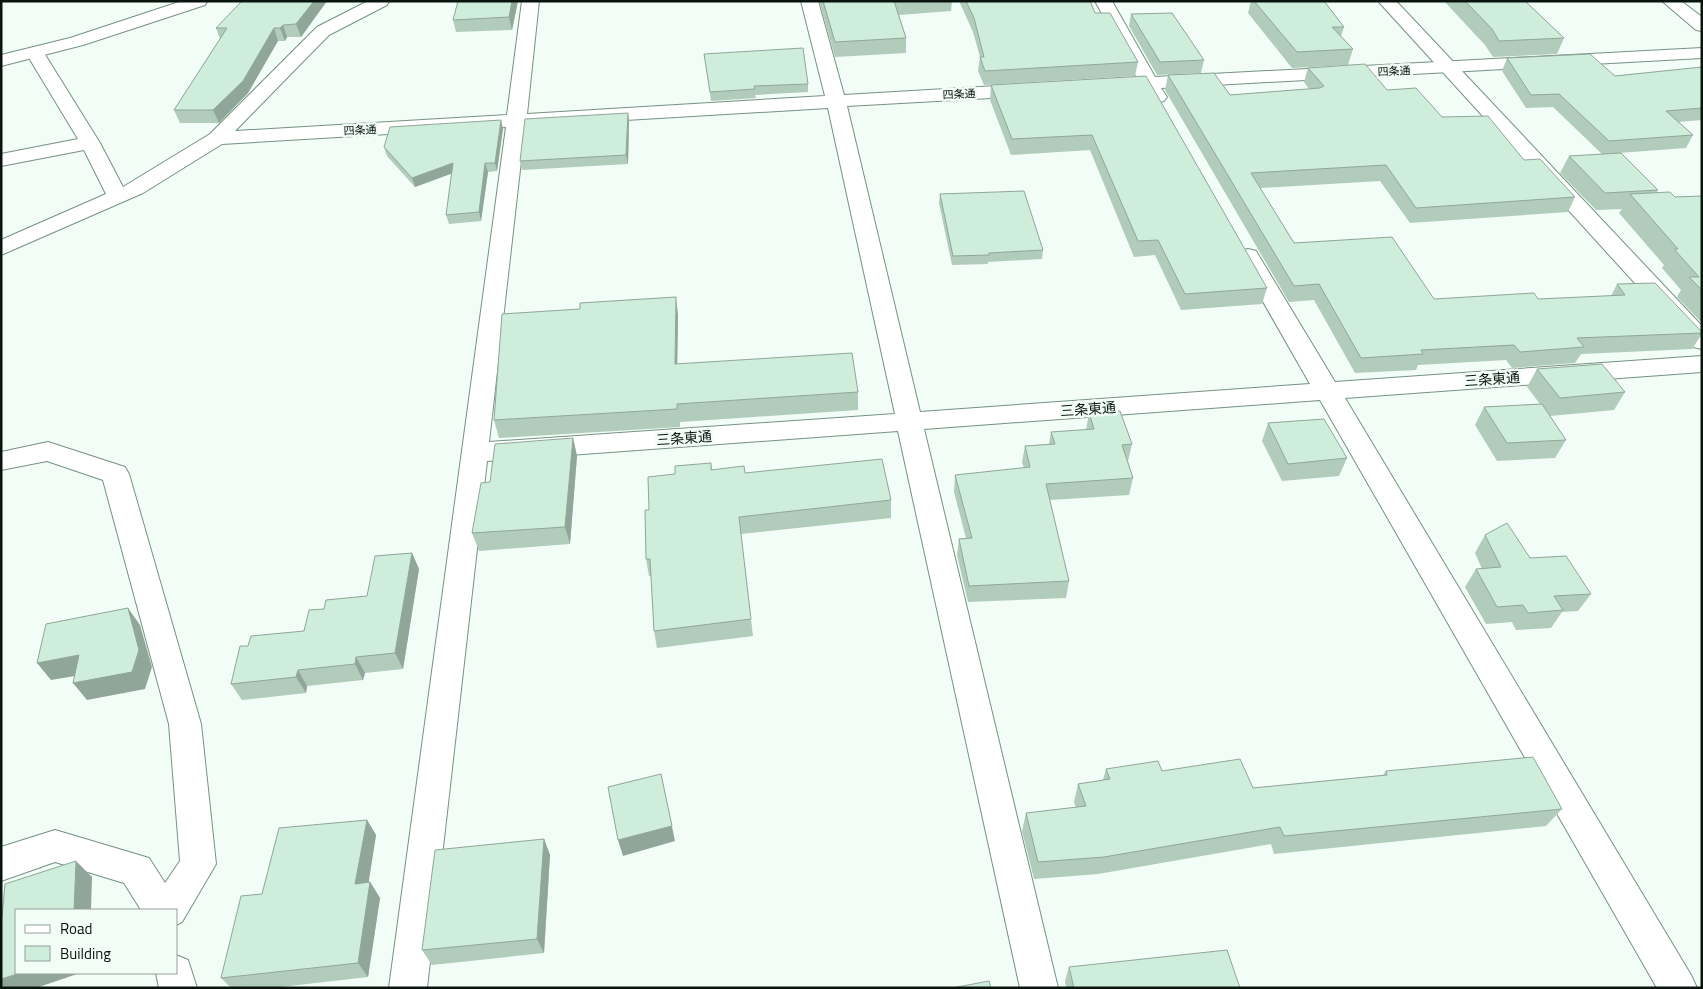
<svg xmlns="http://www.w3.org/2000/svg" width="1703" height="989" font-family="'Titillium Web','Noto Sans JP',sans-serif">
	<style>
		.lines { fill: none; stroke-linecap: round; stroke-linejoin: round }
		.minor-casing { stroke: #759281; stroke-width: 2 }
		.tertiary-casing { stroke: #759281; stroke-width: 2 }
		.minor { fill: #fff; fill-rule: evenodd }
		.tertiary { fill: #fff; fill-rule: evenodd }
		.wall { fill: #b1ccbb }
		.shaded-wall { fill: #90a699 }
		.building { fill: #ceedda; stroke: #90a699 }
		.labels { text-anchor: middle; stroke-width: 5; stroke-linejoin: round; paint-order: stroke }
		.far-street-label { font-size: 11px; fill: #09140e; stroke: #f1fdf6 }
		.street-label { font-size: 14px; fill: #09140e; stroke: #f1fdf6 }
	</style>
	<rect width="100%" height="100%" fill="#f1fdf6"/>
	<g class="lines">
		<defs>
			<g id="minor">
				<path d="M 368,1 L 389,1 L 387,5 L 329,35 L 235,131 L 507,115 L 522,1 L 539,1 L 527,114 L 825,96 L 801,1 L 818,1 L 844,95 L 1029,84 L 1036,86 L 1038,90 L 1036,94 L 1029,96 L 847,106 L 920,412 L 1310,384 L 1237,256 L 1240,251 L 1248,249 L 1256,251 L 1259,256 L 1335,382 L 1702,356 L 1702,372 L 1345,398 L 1691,975 L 1697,988 L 1657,988 L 1320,400 L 924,429 L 1058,988 L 1020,988 L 898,431 L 487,461 L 427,988 L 389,988 L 506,127 L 222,144 L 143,193 L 1,255 L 1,240 L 106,194 L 84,150 L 1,166 L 1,154 L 78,139 L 26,53 L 29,49 L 35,48 L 41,49 L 44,53 L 100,143 L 123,187 L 210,134 L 317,27 ZM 828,108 L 895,414 L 489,442 L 525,126 Z"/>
				<path d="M 1095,1 L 1112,1 L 1155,77 L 1702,48 L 1702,58 L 1161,88 L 1167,97 L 1164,101 L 1157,103 L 1150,101 L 1143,89 L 1112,91 L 1105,89 L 1103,85 L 1105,81 L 1137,78 Z"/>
				<path d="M 1662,1 L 1681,1 L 1702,17 L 1702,31 L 1696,30 Z"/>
				<path d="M 48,442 L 125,467 L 129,474 L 201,724 L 216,864 L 182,922 L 176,925 L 176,910 L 141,910 L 124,883 L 55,862 L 1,881 L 1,847 L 55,830 L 149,858 L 165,883 L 180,861 L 169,724 L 103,480 L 47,461 L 1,470 L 1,452 Z"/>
				<path d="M 176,955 L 188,960 L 197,988 L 159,988 L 156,973 L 176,973 Z"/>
			</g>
			<g id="tertiary">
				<path d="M 182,1 L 207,1 L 205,5 L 83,45 L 1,66 L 1,55 L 70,38 Z"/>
				<path d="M 1378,1 L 1396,1 L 1702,326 L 1702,349 L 1693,347 Z"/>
			</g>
		</defs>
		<!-- minor casing -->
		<use href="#minor" class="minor-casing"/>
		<!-- tertiary casing -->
		<use href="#tertiary" class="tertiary-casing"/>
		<!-- minor -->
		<use href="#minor" class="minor"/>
		<!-- tertiary -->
		<use href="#tertiary" class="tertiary"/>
	</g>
	<!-- wall -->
	<g class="wall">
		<path d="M 327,1 L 301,37 L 287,37 L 285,41 L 278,41 L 248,93 L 219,123 L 180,123 L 174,110 L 220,39 L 216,28 Z"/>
		<path d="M 518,1 L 512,30 L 456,32 L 453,20 Z"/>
		<path d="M 819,1 L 952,1 L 951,11 L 899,15 L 906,38 L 906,53 L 835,57 Z"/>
		<path d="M 959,1 L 1090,1 L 1095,13 L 1138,62 L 1135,76 L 984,85 L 978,71 L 980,57 L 973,32 Z"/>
		<path d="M 1251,1 L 1324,1 L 1344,27 L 1341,36 L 1353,49 L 1348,65 L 1292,68 L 1248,13 Z"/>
		<path d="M 1444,1 L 1525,1 L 1564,38 L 1557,54 L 1493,57 L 1485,45 Z"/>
		<path d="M 1131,14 L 1204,60 L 1201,73 L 1157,75 L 1129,26 Z"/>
		<path d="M 704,54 L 808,84 L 808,92 L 755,95 L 756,98 L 711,101 Z"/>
		<path d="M 1507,58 L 1615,76 L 1702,67 L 1702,120 L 1679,122 L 1693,135 L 1686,148 L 1605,154 L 1658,190 L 1656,193 L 1675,197 L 1702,196 L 1702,323 L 1677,297 L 1681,290 L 1662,268 L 1664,265 L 1619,213 L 1622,209 L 1596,210 L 1560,173 L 1569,156 L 1602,154 L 1553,107 L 1526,108 L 1502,71 Z"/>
		<path d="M 1308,68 L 1387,90 L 1442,117 L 1524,160 L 1575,197 L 1568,212 L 1410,223 L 1380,181 L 1260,188 L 1294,243 L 1434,299 L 1538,299 L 1611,296 L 1617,284 L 1702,332 L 1702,334 L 1692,349 L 1581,354 L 1575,363 L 1512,368 L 1506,360 L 1418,365 L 1416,370 L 1355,373 L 1314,300 L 1289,302 L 1165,90 L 1168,75 L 1230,95 L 1309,89 L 1304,82 Z"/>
		<path d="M 1146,76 L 1267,288 L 1262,304 L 1181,310 L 1155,255 L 1134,257 L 1090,150 L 1011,155 L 990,100 L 991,85 Z"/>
		<path d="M 628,113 L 629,122 L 628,164 L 522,170 L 520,161 Z"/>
		<path d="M 501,120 L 503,129 L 497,171 L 488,172 L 481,221 L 449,224 L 446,215 L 452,173 L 415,187 L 387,156 L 384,147 Z"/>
		<path d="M 940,194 L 1043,250 L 1042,259 L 988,262 L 988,264 L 952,265 L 939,203 Z"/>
		<path d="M 678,315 L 677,364 L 858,392 L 858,410 L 680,422 L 680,427 L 499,438 L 494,420 Z"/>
		<path d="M 1537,369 L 1625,392 L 1614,410 L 1550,416 L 1566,440 L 1555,458 L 1497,461 L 1475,425 L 1484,407 L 1540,404 L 1527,387 Z"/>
		<path d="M 1089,413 L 1132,444 L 1128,461 L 1133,478 L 1129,495 L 1050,500 L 1069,581 L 1066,598 L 968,602 L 957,555 L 959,539 L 966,538 L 954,492 L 955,475 L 1024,468 L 1022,462 L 1025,446 L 1049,444 L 1051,432 L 1086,430 Z"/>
		<path d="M 1268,423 L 1347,458 L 1339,476 L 1282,481 L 1262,441 Z"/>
		<path d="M 573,438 L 577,456 L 570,544 L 479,551 L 472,533 Z"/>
		<path d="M 711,463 L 712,470 L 745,473 L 891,500 L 891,518 L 741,534 L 753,636 L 657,648 L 654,631 L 651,576 L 649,576 L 646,559 L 675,474 Z"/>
		<path d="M 1485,535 L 1530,558 L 1591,594 L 1578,611 L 1562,612 L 1551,628 L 1516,630 L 1512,622 L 1486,624 L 1465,587 L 1476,569 L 1482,569 L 1475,553 Z"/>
		<path d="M 412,553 L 419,569 L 403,669 L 365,673 L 363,680 L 307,686 L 306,693 L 242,700 L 231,684 L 248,646 L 304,631 L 324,609 L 367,596 Z"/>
		<path d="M 1106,769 L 1162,771 L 1253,788 L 1383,775 L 1386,771 L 1562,809 L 1546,826 L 1274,854 L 1271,844 L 1098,874 L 1034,879 L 1022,831 L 1026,813 L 1076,808 L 1074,802 L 1078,784 L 1103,780 Z"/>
		<path d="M 367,820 L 376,835 L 368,883 L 370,882 L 380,898 L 368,977 L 272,988 L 231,988 L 221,978 L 262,894 Z"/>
		<path d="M 544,839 L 550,855 L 544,953 L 432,965 L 422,950 Z"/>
		<path d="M 1069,967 L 1240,988 L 1066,988 L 1065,981 Z"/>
	</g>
	<!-- shaded-wall -->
	<g class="shaded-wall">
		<path d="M 314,1 L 327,1 L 301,37 L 296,24 Z"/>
		<path d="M 512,1 L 518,1 L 512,30 L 509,17 Z"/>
		<path d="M 283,25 L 287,37 L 285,41 L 280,28 Z"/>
		<path d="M 274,28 L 278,41 L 248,93 L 219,123 L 213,110 Z"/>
		<path d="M 628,113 L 629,122 L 628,164 L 626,155 Z"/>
		<path d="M 501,120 L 503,129 L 497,171 L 495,163 Z"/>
		<path d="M 453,163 L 456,172 L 415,187 L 412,178 Z"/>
		<path d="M 485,163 L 488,172 L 481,221 L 479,212 Z"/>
		<path d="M 676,297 L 678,315 L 677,382 L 675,364 Z"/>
		<path d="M 573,438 L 577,456 L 570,544 L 565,527 Z"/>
		<path d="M 412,553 L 419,569 L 403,669 L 395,653 Z"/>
		<path d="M 128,608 L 140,625 L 152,667 L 145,689 L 87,700 L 73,683 Z"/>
		<path d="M 79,655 L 93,673 L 51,680 L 37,663 Z"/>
		<path d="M 356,657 L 365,673 L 363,680 L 355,664 Z"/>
		<path d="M 298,670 L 307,686 L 306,693 L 296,677 Z"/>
		<path d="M 661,774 L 675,841 L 623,856 L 618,840 Z"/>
		<path d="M 367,820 L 376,835 L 366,899 L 355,884 Z"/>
		<path d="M 544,839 L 550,855 L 544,953 L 537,939 Z"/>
		<path d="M 76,861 L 92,877 L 91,910 L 74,910 Z"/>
		<path d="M 370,882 L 380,898 L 368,977 L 358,963 Z"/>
		<path d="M 21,973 L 80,973 L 36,988 L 1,988 L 1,979 Z"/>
	</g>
	<!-- building -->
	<g class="building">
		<path d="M 242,1 L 314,1 L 296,24 L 283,25 L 280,28 L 274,28 L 243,81 L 213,110 L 174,110 L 227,28 L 216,28 Z"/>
		<path d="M 458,1 L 512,1 L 509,17 L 453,20 Z"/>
		<path d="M 823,1 L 894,1 L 906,38 L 835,42 Z"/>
		<path d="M 966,1 L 1090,1 L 1095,13 L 1110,13 L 1138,62 L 985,71 L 980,57 L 984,57 L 974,18 Z"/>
		<path d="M 1254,1 L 1324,1 L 1344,27 L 1332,27 L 1353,49 L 1297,52 Z"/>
		<path d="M 1465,1 L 1525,1 L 1564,38 L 1499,41 L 1492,29 Z"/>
		<path d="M 1172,13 L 1204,60 L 1160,62 L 1131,14 Z"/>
		<path d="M 803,48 L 808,84 L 754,86 L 755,89 L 710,92 L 704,54 Z"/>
		<path d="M 1590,54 L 1615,76 L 1702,67 L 1702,108 L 1666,111 L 1693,135 L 1609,141 L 1559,94 L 1531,95 L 1507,58 Z"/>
		<path d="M 1365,64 L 1387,90 L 1416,88 L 1442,117 L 1488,116 L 1524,160 L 1540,159 L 1575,197 L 1416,208 L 1386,165 L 1251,173 L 1294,243 L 1392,237 L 1434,299 L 1534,293 L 1538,299 L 1625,295 L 1617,284 L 1655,283 L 1702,332 L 1702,333 L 1577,338 L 1584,347 L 1520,352 L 1514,345 L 1421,350 L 1423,354 L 1361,358 L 1319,284 L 1294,286 L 1168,75 L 1214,73 L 1230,95 L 1320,88 L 1324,86 L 1308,68 Z"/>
		<path d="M 1146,76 L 1267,288 L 1185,294 L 1158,240 L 1138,241 L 1092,135 L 1012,139 L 991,85 Z"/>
		<path d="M 628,113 L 626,155 L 520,161 L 525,119 Z"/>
		<path d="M 501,120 L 495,163 L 485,163 L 479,212 L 446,215 L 453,163 L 412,178 L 384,147 L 390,127 Z"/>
		<path d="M 1621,153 L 1658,190 L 1605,193 L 1569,156 Z"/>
		<path d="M 1024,191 L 1043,250 L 989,253 L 989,255 L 953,256 L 940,194 Z"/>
		<path d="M 1670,192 L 1675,197 L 1702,196 L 1702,290 L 1689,277 L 1699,277 L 1674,249 L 1678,249 L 1630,194 Z"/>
		<path d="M 676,297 L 675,364 L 852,353 L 858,392 L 677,404 L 677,409 L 494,420 L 502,314 L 580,309 L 580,303 Z"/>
		<path d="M 1602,364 L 1625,392 L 1560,398 L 1537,369 Z"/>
		<path d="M 1542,404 L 1566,440 L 1507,443 L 1484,407 Z"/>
		<path d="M 1120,411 L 1132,444 L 1122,445 L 1133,478 L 1046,484 L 1069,581 L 969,586 L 959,539 L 972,538 L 955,475 L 1030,467 L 1025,446 L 1055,444 L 1051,432 L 1094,429 L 1089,413 Z"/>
		<path d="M 1324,419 L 1347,458 L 1288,464 L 1268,423 Z"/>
		<path d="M 573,438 L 565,527 L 472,533 L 481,483 L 490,482 L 495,444 Z"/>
		<path d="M 882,459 L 891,500 L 739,517 L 751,619 L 654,631 L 650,559 L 646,559 L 645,510 L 649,510 L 648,477 L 675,474 L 675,466 L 711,463 L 711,470 L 744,466 L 745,473 Z"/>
		<path d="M 1507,523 L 1530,558 L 1566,556 L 1591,594 L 1554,596 L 1563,610 L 1528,613 L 1523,605 L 1497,607 L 1476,569 L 1501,567 L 1485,535 Z"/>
		<path d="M 412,553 L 395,653 L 356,657 L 355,664 L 298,670 L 296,677 L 231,684 L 240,646 L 248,646 L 251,636 L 304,631 L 309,610 L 324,609 L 326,600 L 367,596 L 375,556 Z"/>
		<path d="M 128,608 L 139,650 L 132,672 L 73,683 L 79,655 L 37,663 L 46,624 Z"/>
		<path d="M 1533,757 L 1562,809 L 1284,836 L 1280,827 L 1104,857 L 1038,862 L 1026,813 L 1086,806 L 1078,784 L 1110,779 L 1106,769 L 1158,761 L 1162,771 L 1240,759 L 1253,788 L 1387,775 L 1386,771 Z"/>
		<path d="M 661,774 L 672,826 L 618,840 L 608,787 Z"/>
		<path d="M 367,820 L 355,884 L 370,882 L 358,963 L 221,978 L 241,896 L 262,894 L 279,828 Z"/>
		<path d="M 544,839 L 537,939 L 422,950 L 435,850 Z"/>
		<path d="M 76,861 L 74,910 L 16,910 L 16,973 L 21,973 L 1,979 L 1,917 L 2,917 L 5,884 Z"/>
		<path d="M 1227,950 L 1240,988 L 1074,988 L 1069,967 Z"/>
		<path d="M 989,981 L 991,988 L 952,988 Z"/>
	</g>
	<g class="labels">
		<!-- far-street labels -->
		<g class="far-street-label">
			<text transform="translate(1394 71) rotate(-3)" y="4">四条通</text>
			<text transform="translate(959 94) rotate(-3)" y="4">四条通</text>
			<text transform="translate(360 130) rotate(-3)" y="4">四条通</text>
		</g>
		<!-- street labels -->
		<g class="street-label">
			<text transform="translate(1492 379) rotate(-4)" y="5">三条東通</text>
			<text transform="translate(1088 409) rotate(-4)" y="5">三条東通</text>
			<text transform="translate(684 438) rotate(-4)" y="5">三条東通</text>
		</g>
	</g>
	<!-- border -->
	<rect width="1703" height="989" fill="none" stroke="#09140e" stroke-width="5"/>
	<!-- legend -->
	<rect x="15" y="909" width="162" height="65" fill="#f1fdf6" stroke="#94a099"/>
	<rect x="25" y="925" width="25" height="8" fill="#ffffff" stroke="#94a099"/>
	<text x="60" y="934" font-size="15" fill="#09140e">Road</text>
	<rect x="25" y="946" width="25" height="15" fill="#ceedda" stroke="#94a099"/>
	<text x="60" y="959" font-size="15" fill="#09140e">Building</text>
</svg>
